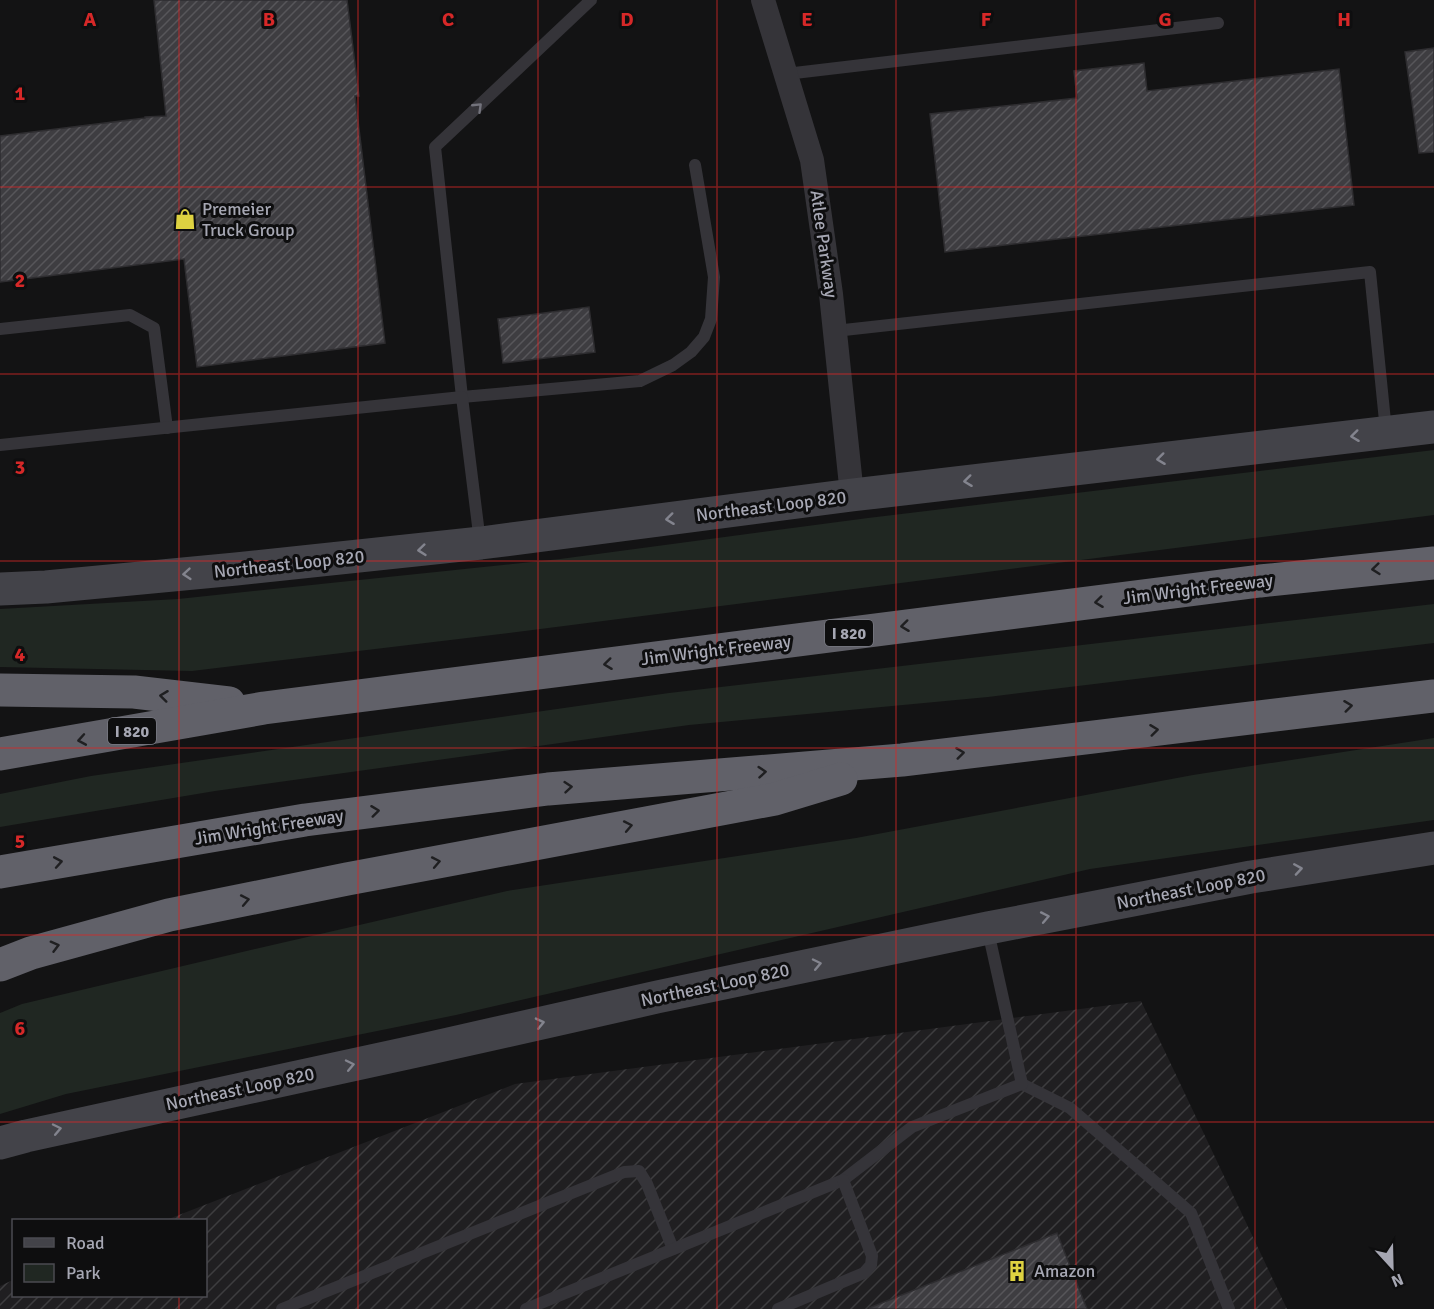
<svg xmlns="http://www.w3.org/2000/svg" width="1434" height="1309" font-family="Signika,sans-serif">
	<style>
		.industrial { fill: url(#industrial-furrows) }
		.green { fill: #202722 }
		.building { fill: url(#building-hatch); stroke: #2e2d30; stroke-width: 1.5 }
		.lines { fill: none; stroke-linecap: round; stroke-linejoin: round }
		.lane { stroke: #353439; stroke-width: 12 }
		.street { stroke: #353439; stroke-width: 24 }
		.secondary { stroke: #434349; stroke-width: 33 }
		.highway { stroke: #616169; stroke-width: 33 }
		.oneway { stroke: #73737c }
		.oneway2 { stroke: #83848e }
		.oneway3 { stroke: #1f1f21 }
		.grid { fill: none; stroke: #d62828; stroke-width: 1.5; stroke-opacity: 0.55 }
		.labels { text-anchor: middle; stroke-width: 6; stroke-linejoin: round; paint-order: stroke }
		.shield { fill: #0e0e0f; stroke: #787982; stroke-width: 1.5 }
		.shield-label { font-size: 16px; font-weight: bold; fill: #a6a7b3 }
		.poi-label { font-size: 18px; fill: #a6a7b3; stroke: #0e0e0f; text-anchor: start }
		.street-label { font-size: 18px; fill: #a6a7b3; stroke: #0e0e0f }
		.grid-label { font-size: 20px; text-anchor: middle; font-weight: bold; fill: #d62828; stroke: #0e0e0f; stroke-width: 6; stroke-linejoin: round; paint-order: stroke }
	</style>
	<defs>
		<pattern id="industrial-furrows" width="10" height="10" patternUnits="userSpaceOnUse" patternTransform="scale(1.5)"><rect width="10" height="10" fill="#201f21"/><path d="M-1 1l2-2M0 10L10 0M9 11l2-2" fill="none" stroke="#3d3d3f"/></pattern>
		<pattern id="building-hatch" width="6" height="6" patternUnits="userSpaceOnUse" patternTransform="scale(1.5)"><rect width="6" height="6" fill="#3e3d41"/><path d="M-1 1l2-2M0 6l6-6M5 7l2-2" fill="none" stroke="#57565a"/></pattern>
	</defs>
	<rect width="100%" height="100%" fill="#131314"/>
	<!-- industrial -->
	<path class="industrial" d="M 1141,1001 L 1287,1309 L 0,1309 L 0,1286 L 13,1280 L 14,1296 L 206,1296 L 206,1220 L 166,1220 L 515,1084 Z"/>
	<!-- green -->
	<g class="green">
		<path d="M 1434,450 L 1434,515 L 509,633 L 192,671 L 0,667 L 0,609 L 178,599 L 560,559 L 868,518 Z"/>
		<path d="M 1434,604 L 1434,643 L 988,697 L 689,725 L 215,791 L 0,827 L 0,794 L 91,776 L 669,693 Z"/>
		<path d="M 1434,738 L 1434,820 L 1090,869 L 456,1015 L 66,1094 L 0,1114 L 0,1013 L 22,1004 L 238,953 L 507,891 L 856,838 L 1193,775 Z"/>
	</g>
	<!-- building -->
	<g class="building">
		<path d="M 154,0 L 347,0 L 359,96 L 355,96 L 385,343 L 197,367 L 184,259 L 0,282 L 0,136 L 145,118 L 145,117 L 166,116 Z"/>
		<path d="M 1434,48 L 1434,152 L 1419,153 L 1405,52 Z"/>
		<path d="M 1144,63 L 1147,91 L 1339,69 L 1354,205 L 945,252 L 930,114 L 1077,98 L 1074,71 Z"/>
		<path d="M 589,307 L 595,352 L 503,363 L 498,319 Z"/>
		<path d="M 1057,1233 L 1087,1309 L 870,1309 L 869,1308 Z"/>
	</g>
	<g class="lines">
		<!-- lane -->
		<g class="lane">
			<path d="M 591,0 L 435,147 L 462,397 L 640,381 L 673,365 L 691,352 L 704,337 L 711,319 L 714,277 L 695,165"/>
			<path d="M 786,74 L 1218,23"/>
			<path d="M 0,329 L 130,315 L 154,328 L 167,428"/>
			<path d="M 835,331 L 1370,272 L 1386,431"/>
			<path d="M 0,445 L 462,397 L 480,542"/>
			<path d="M 1022,1084 L 1070,1108 L 1191,1213 L 1229,1309"/>
			<path d="M 282,1309 L 624,1172 L 639,1171 L 647,1184 L 673,1249"/>
			<path d="M 526,1309 L 843,1180 L 912,1127 L 1022,1084 L 988,931"/>
			<path d="M 778,1309 L 864,1273 L 871,1265 L 872,1256 L 843,1180"/>
		</g>
		<!-- street -->
		<path class="street" d="M 763,0 L 812,160 L 831,294 L 852,495"/>
		<!-- secondary -->
		<g class="secondary">
			<path d="M 0,589 L 46,587 L 236,569 L 481,543 L 852,495 L 1434,427"/>
			<path d="M 0,1143 L 26,1136 L 426,1049 L 657,997 L 988,928 L 1251,877 L 1434,848"/>
		</g>
		<!-- highway -->
		<g class="highway">
			<path d="M 0,690 L 134,692 L 229,703"/>
			<path d="M 0,754 L 264,708 L 1260,581 L 1434,563"/>
			<path d="M 0,872 L 305,820 L 548,789 L 902,760 L 1434,696"/>
			<path d="M 0,965 L 31,953 L 169,915 L 347,879 L 775,799 L 841,779"/>
		</g>
	</g>
	<!-- one-way arrows -->
	<defs><path id="oneway-chevron" d="M-2-3.5L2.5 0L-2 3.5" fill="none" stroke-width="1.6" stroke-linecap="round" stroke-linejoin="round" transform="scale(1.5)"/></defs>
	<use class="oneway" href="#oneway-chevron" transform="translate(478 107) rotate(-44)"/>
	<g class="oneway2">
		<use href="#oneway-chevron" transform="translate(1355 436) rotate(173)"/>
		<use href="#oneway-chevron" transform="translate(1161 459) rotate(173)"/>
		<use href="#oneway-chevron" transform="translate(968 481) rotate(173)"/>
		<use href="#oneway-chevron" transform="translate(670 519) rotate(173)"/>
		<use href="#oneway-chevron" transform="translate(422 550) rotate(174)"/>
		<use href="#oneway-chevron" transform="translate(187 574) rotate(175)"/>
		<use href="#oneway-chevron" transform="translate(1298 869) rotate(-9)"/>
		<use href="#oneway-chevron" transform="translate(1045 917) rotate(-11)"/>
		<use href="#oneway-chevron" transform="translate(817 964) rotate(-12)"/>
		<use href="#oneway-chevron" transform="translate(540 1023) rotate(-13)"/>
		<use href="#oneway-chevron" transform="translate(350 1065) rotate(-12)"/>
		<use href="#oneway-chevron" transform="translate(57 1129) rotate(-12)"/>
	</g>
	<g class="oneway3">
		<use href="#oneway-chevron" transform="translate(1376 569) rotate(174)"/>
		<use href="#oneway-chevron" transform="translate(1099 602) rotate(173)"/>
		<use href="#oneway-chevron" transform="translate(905 626) rotate(173)"/>
		<use href="#oneway-chevron" transform="translate(608 664) rotate(173)"/>
		<use href="#oneway-chevron" transform="translate(164 696) rotate(-173)"/>
		<use href="#oneway-chevron" transform="translate(1348 706) rotate(-7)"/>
		<use href="#oneway-chevron" transform="translate(1154 730) rotate(-7)"/>
		<use href="#oneway-chevron" transform="translate(82 740) rotate(170)"/>
		<use href="#oneway-chevron" transform="translate(960 753) rotate(-7)"/>
		<use href="#oneway-chevron" transform="translate(762 772) rotate(-5)"/>
		<use href="#oneway-chevron" transform="translate(568 787) rotate(-5)"/>
		<use href="#oneway-chevron" transform="translate(375 811) rotate(-7)"/>
		<use href="#oneway-chevron" transform="translate(628 826) rotate(-11)"/>
		<use href="#oneway-chevron" transform="translate(58 862) rotate(-10)"/>
		<use href="#oneway-chevron" transform="translate(436 862) rotate(-11)"/>
		<use href="#oneway-chevron" transform="translate(245 900) rotate(-11)"/>
		<use href="#oneway-chevron" transform="translate(55 946) rotate(-15)"/>
	</g>
	<!-- grid -->
	<path class="grid" d="M 179,0 L 179,1220M 358,0 L 358,1309M 538,0 L 538,1309M 717,0 L 717,1309M 896,0 L 896,1309M 1076,0 L 1076,1309M 1255,0 L 1255,1309M 0,187 L 1434,187M 0,374 L 1434,374M 0,561 L 1434,561M 0,748 L 1434,748M 0,935 L 1434,935M 0,1122 L 1434,1122M 179,1296 L 179,1309"/>
	<!-- icons -->
	<defs>
		<symbol id="shop-bare" viewBox="-9 -9 18 18"><path d="M-5-2.5h2.3a2.7 3.5 0 0 1 5.4 0H5L5.5 6h-11ZM-1.5-2.5h3a1.5 2.3 0 0 0-3 0Z" fill="#ded241" stroke="#0e0e0f" stroke-width="2.5" paint-order="stroke"/></symbol>
		<symbol id="building-bare" viewBox="-9 -9 18 18"><path d="M-4-6H4V6H1V3H-1V6H-4ZM-2.5-4.3h1.7v1.8h-1.7ZM.8-4.3h1.7v1.8H.8ZM-2.5-1h1.7V.8h-1.7ZM.8-1h1.7V.8H.8Z" fill="#ded241" stroke="#0e0e0f" stroke-width="2.5" paint-order="stroke"/></symbol>
	</defs>
	<g fill-rule="evenodd">
		<use href="#shop-bare" x="170" y="204" width="30" height="30"/>
		<use href="#building-bare" x="1002" y="1256" width="30" height="30"/>
	</g>
	<g class="labels">
		<!-- shield labels -->
		<g class="shield">
			<rect x="825" y="620" width="48" height="26" rx="4.5"/>
			<rect x="108" y="718" width="48" height="26" rx="4.5"/>
		</g>
		<g class="shield-label">
			<text x="849" y="639">I 820</text>
			<text x="132" y="737">I 820</text>
		</g>
		<!-- poi labels -->
		<g class="poi-label">
			<text x="202" y="215">Premeier<tspan x="202" dy="21">Truck Group</tspan></text>
			<text x="1034" y="1277">Amazon</text>
		</g>
		<!-- street labels -->
		<g class="street-label">
			<text transform="translate(824 244) rotate(82)" y="6">Atlee Parkway</text>
			<text transform="translate(771 506) rotate(-7)" y="6">Northeast Loop 820</text>
			<text transform="translate(289 564) rotate(-6)" y="6">Northeast Loop 820</text>
			<text transform="translate(1198 589) rotate(-7)" y="6">Jim Wright Freeway</text>
			<text transform="translate(716 650) rotate(-7)" y="6">Jim Wright Freeway</text>
			<text transform="translate(269 827) rotate(-9)" y="6">Jim Wright Freeway</text>
			<text transform="translate(1191 889) rotate(-11)" y="6">Northeast Loop 820</text>
			<text transform="translate(715 985) rotate(-12)" y="6">Northeast Loop 820</text>
			<text transform="translate(240 1089) rotate(-12)" y="6">Northeast Loop 820</text>
		</g>
	</g>
	<g class="grid-label">
		<text x="90" y="26">A</text>
		<text x="269" y="26">B</text>
		<text x="448" y="26">C</text>
		<text x="627" y="26">D</text>
		<text x="807" y="26">E</text>
		<text x="986" y="26">F</text>
		<text x="1165" y="26">G</text>
		<text x="1344" y="26">H</text>
		<text x="20" y="100">1</text>
		<text x="20" y="287">2</text>
		<text x="20" y="474">3</text>
		<text x="20" y="661">4</text>
		<text x="20" y="848">5</text>
		<text x="20" y="1035">6</text>
	</g>
	<!-- legend -->
	<rect x="12" y="1219" width="195" height="78" fill="#0e0e0f" stroke="#4b4b51" stroke-width="1.5"/>
	<rect x="24" y="1238" width="30" height="9" fill="#434349" stroke="#4b4b51" stroke-width="1.5"/>
	<text x="66" y="1249" font-size="18" fill="#a6a7b3">Road</text>
	<rect x="24" y="1264" width="30" height="18" fill="#202722" stroke="#4b4b51" stroke-width="1.5"/>
	<text x="66" y="1279" font-size="18" fill="#a6a7b3">Park</text>
	<!-- north arrow -->
	<g transform="translate(1392 1267) rotate(158)" stroke="#0e0e0f" stroke-width="4.5" paint-order="stroke">
	<path d="M0-4.5L10 22L0 15L-10 22Z" fill="#a6a7b3"/>
	<text y="-9" font-size="16" font-weight="bold" text-anchor="middle" fill="#a6a7b3">N</text>
	</g>
</svg>
